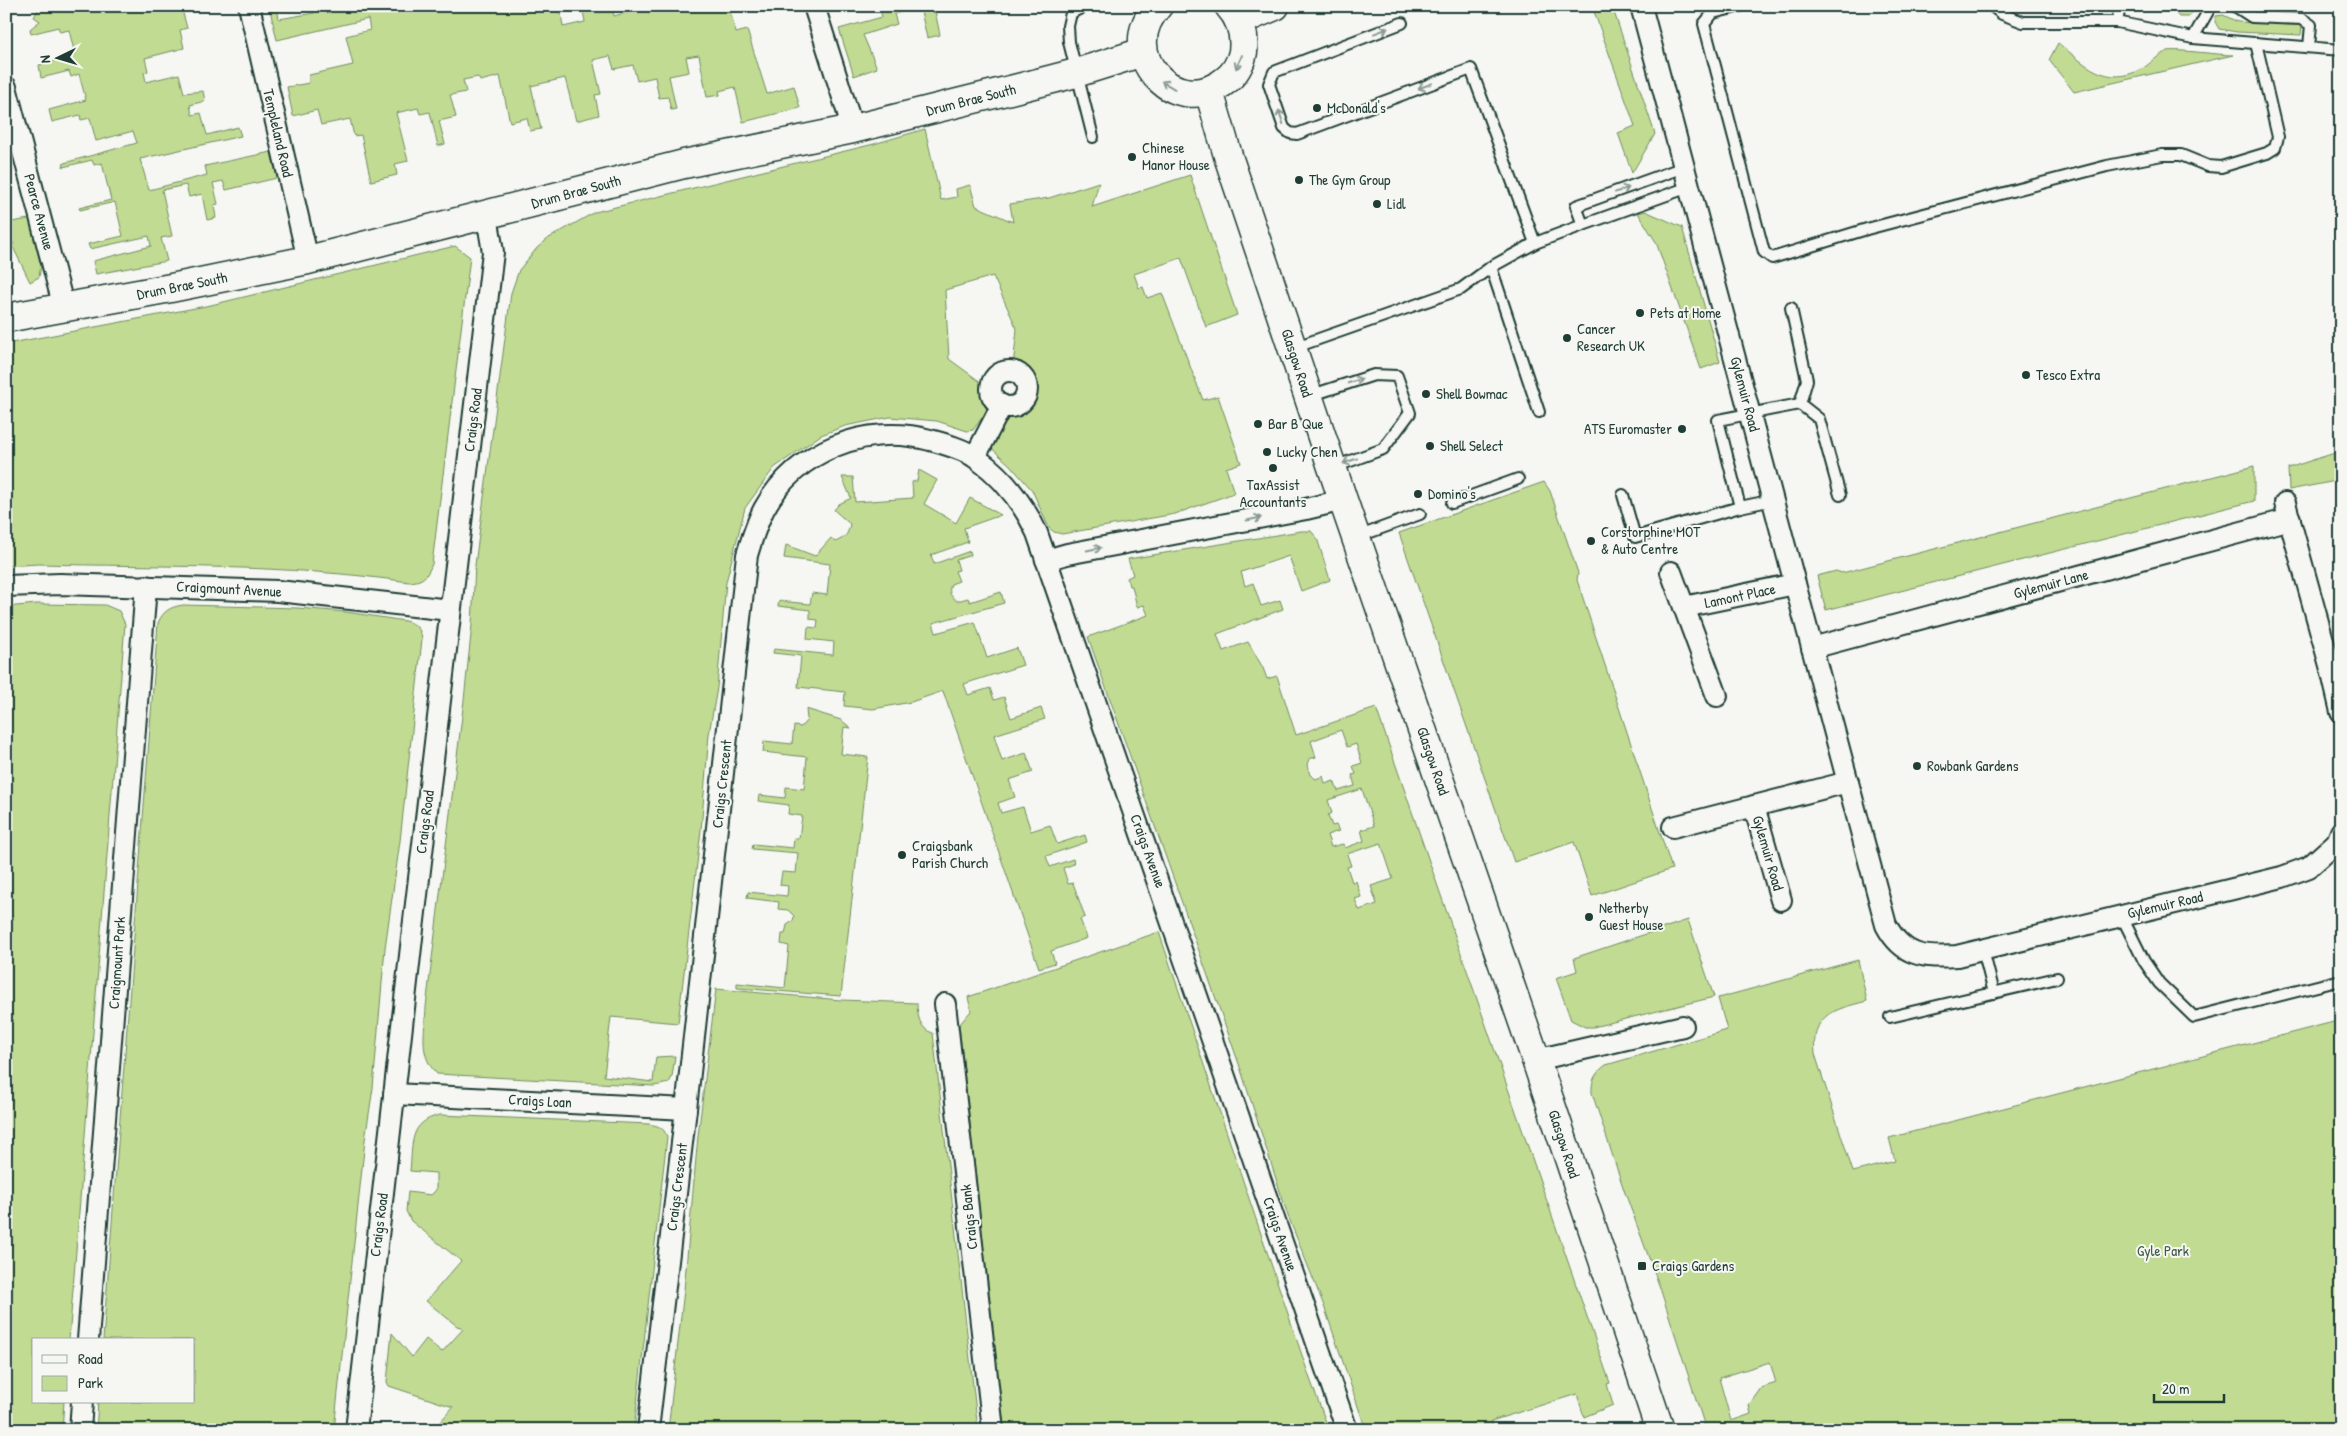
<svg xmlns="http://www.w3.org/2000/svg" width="2347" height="1436" font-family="'Patrick Hand',sans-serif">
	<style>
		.green { fill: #c1db92; stroke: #708c63; fill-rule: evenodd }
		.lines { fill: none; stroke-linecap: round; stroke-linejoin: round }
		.service-casing { stroke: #1f3d34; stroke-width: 14 }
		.minor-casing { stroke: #1f3d34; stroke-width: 24 }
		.secondary-casing { stroke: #1f3d34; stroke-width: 31 }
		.primary-casing { stroke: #1f3d34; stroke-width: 31 }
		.service { stroke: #f6f6f2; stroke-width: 10 }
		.minor { stroke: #f6f6f2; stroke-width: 20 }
		.secondary { stroke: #f6f6f2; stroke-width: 28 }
		.primary { stroke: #f6f6f2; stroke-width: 28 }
		.oneway { stroke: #8a9a93 }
		.poi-dot { fill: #1f3d34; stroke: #f6f6f2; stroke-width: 2 }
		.labels { text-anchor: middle; stroke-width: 4; stroke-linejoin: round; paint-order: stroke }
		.street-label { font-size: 15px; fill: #1f3d34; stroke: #f6f6f2 }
		.poi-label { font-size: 15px; fill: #1f3d34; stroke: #f6f6f2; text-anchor: start }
		.park-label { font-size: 15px; fill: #3f5d47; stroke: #f6f6f2 }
	</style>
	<rect width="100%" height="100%" fill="#f6f6f2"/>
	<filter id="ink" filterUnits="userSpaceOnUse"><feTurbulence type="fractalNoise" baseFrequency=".02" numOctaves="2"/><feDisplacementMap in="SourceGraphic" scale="10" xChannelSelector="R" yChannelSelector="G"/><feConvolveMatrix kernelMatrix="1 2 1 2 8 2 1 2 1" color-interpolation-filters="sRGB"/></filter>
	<g filter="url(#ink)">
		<!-- green -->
		<g class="green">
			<path d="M 40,6 L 160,6 L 161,11 L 181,6 L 187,28 L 180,30 L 184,48 L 145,58 L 148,71 L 144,72 L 146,82 L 179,74 L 184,93 L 203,91 L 205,101 L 190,105 L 192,115 L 201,113 L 207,135 L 238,127 L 241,136 L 140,159 L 149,190 L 207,175 L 205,166 L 271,152 L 277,178 L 226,190 L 223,181 L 213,183 L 218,204 L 214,205 L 216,218 L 207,220 L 202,194 L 189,197 L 186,185 L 162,190 L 172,236 L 161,238 L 167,261 L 96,274 L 93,261 L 151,246 L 149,236 L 90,249 L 88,244 L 123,236 L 115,202 L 80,210 L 79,208 L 111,200 L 102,163 L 94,165 L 92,160 L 63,167 L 64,163 L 137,143 L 133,131 L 96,141 L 90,118 L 81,120 L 80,115 L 52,122 L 49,110 L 86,100 L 79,74 L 71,77 L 69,71 L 41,78 L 39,65 L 75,55 L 69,30 L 60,32 L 58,27 L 31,34 L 30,29 L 40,21 L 34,17 Z"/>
			<path d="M 269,6 L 277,6 L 279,19 L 314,13 L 313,6 L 560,6 L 563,27 L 585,22 L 582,6 L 612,6 L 614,16 L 636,10 L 635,6 L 740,6 L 740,8 L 730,11 L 736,33 L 747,30 L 767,94 L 794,86 L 800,108 L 743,122 L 735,87 L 719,91 L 720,95 L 707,97 L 699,55 L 686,57 L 689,72 L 669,76 L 676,109 L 671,110 L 668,97 L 659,98 L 655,77 L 637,81 L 633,65 L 614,69 L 610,56 L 593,60 L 601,94 L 595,95 L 599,115 L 576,121 L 565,78 L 531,86 L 541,129 L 530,131 L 527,118 L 510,122 L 500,76 L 480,81 L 478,77 L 463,80 L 466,92 L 450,95 L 456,117 L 439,121 L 445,144 L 438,146 L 430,112 L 420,114 L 418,108 L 396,113 L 408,161 L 395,164 L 397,175 L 371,181 L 361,135 L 354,136 L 350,119 L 321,125 L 317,110 L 293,116 L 287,87 L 309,83 L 309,75 L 353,65 L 346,36 L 370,30 L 368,19 L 277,40 Z"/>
			<path d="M 879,6 L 934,6 L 940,35 L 927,38 L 920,7 L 894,14 L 897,24 L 863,35 L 877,68 L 854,76 L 839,29 L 882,17 Z"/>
			<path d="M 1592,6 L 1612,6 L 1655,134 L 1632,173 L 1618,133 L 1635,126 Z"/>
			<path d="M 2170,6 L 2194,6 L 2189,17 L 2179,17 Z"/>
			<path d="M 2223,15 L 2238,22 L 2302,25 L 2301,35 L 2237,32 L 2219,29 L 2215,22 L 2216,16 Z"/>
			<path d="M 2058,43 C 2085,64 2105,88 2142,69 C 2150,64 2159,54 2168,51 C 2177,49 2220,55 2233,55 L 2074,92 L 2049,60 Z"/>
			<path d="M 925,129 L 941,200 L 957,197 L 956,189 L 970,185 L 976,206 L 1013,222 L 1010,204 L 1049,198 L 1099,182 L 1092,207 L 1190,175 L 1237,315 L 1206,327 L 1181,258 L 1134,274 L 1139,288 L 1143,287 L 1147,298 L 1162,293 L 1203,400 L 1218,396 L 1241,463 L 1226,468 L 1234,493 L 1175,514 L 1062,534 L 1054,532 L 1049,528 L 1032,490 L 1010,465 L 989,446 L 1006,419 L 1026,412 C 1034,392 1040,373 1013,366 L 1017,329 L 993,276 L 945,290 L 949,359 L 982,383 L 982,393 L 987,411 L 973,430 L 967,431 L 937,421 L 890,417 L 845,426 L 821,435 L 774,468 L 745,508 L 726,582 L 717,688 L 709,734 L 701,830 L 678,1023 L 611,1017 L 604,1076 L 653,1082 L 656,1057 L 675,1056 L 672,1077 L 669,1083 L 654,1086 L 437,1074 C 418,1055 425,1032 426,1007 L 464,700 L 472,625 L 475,565 L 511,293 L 519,270 L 537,248 L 549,238 L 595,212 L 874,144 Z"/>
			<path d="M 1645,211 L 1682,227 L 1720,362 L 1701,369 L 1656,242 L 1638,213 Z"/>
			<path d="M 29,219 L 41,265 L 39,277 L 30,282 L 12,245 L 14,244 L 6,229 L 6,223 Z"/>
			<path d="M 455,246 L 470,257 L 432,564 C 427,577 423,581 409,582 C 287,564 161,567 38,564 L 6,566 L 6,344 L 211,305 Z"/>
			<path d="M 2341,451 L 2341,480 L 2289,490 L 2288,468 Z"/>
			<path d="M 2254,466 L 2254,501 L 1826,610 L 1817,576 L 1836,571 L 1842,573 Z"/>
			<path d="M 919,470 L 937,480 L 924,504 L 956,523 L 970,498 L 1001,515 L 964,528 L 968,542 L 931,555 L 934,564 L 970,551 L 971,555 L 956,560 L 959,570 L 955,571 L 959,581 L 951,584 C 948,592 950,596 957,601 L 968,598 L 970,602 L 1001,592 L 1004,603 L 933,623 L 936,633 L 975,622 L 987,658 L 1017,648 L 1023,665 L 964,684 L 968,695 L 990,688 L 994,700 L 1004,697 L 1011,718 L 1041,708 L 1045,719 L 994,735 L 1002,761 L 1026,753 L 1033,772 L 1009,780 L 1015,797 L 998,803 L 1001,813 L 1023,807 L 1031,831 L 1050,825 L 1057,844 L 1085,835 L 1087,842 L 1046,856 L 1050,867 L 1073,859 L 1074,864 L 1063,868 L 1068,884 L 1073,883 L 1085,917 L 1080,919 L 1087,938 L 1051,951 L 1055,963 L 1039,968 L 943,691 L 911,702 L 873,709 L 844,706 L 845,692 L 798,687 L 801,656 L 773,653 L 774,649 L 833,655 L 834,642 L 807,639 L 808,627 L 817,628 L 818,620 L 810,619 L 810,610 L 778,606 L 779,601 L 810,604 L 812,593 L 827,595 L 830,564 L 784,558 L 786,545 L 815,556 L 831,538 L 835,542 C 845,538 848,535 850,524 L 834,510 L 839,504 L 851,498 L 842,477 L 853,477 L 855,502 L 913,498 L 912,482 L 917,481 Z"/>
			<path d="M 1544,482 L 1550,491 L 1578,573 L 1577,580 L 1672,869 L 1592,896 L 1574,842 L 1514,862 L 1399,533 Z"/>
			<path d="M 1301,531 L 1311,531 L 1317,538 L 1330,580 L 1301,591 L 1289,556 L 1241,572 L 1245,586 L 1253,583 L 1261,606 L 1280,600 L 1283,609 L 1217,634 L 1223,651 L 1248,642 L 1263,668 L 1267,679 L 1277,676 L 1296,735 L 1376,708 L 1610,1383 L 1607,1384 L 1613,1405 L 1584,1417 L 1577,1394 L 1491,1421 L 1494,1430 L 1366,1430 L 1324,1306 L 1288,1216 L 1239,1064 L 1088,637 L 1148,615 L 1144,605 L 1137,607 L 1132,586 L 1129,586 L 1127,578 L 1133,575 L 1128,559 ZM 1341,730 L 1347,747 L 1356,744 L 1362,763 L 1353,766 L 1356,774 L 1352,775 L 1355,786 L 1338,791 L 1334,781 L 1325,784 L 1323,776 L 1316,779 L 1310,775 L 1307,765 L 1309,759 L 1316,757 L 1311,741 ZM 1362,789 L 1374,826 L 1361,830 L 1364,841 L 1345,848 L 1343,844 L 1331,847 L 1327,835 L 1339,831 L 1336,825 L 1332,826 L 1328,815 L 1332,813 L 1328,800 ZM 1381,843 L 1393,879 L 1371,886 L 1377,904 L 1359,910 L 1355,899 L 1361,897 L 1356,881 L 1352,882 L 1347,867 L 1351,866 L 1347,854 Z"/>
			<path d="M 37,604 L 105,605 L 119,611 L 125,624 L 69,1340 L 34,1340 L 34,1402 L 64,1402 L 62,1430 L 6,1430 L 6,607 Z"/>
			<path d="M 183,605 L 297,608 L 346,612 L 405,621 C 415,624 421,628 422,639 L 400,841 L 385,948 L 373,1088 L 365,1140 L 334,1430 L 96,1430 L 98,1402 L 194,1402 L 194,1340 L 103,1340 L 158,623 C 163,611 170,607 183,605 Z"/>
			<path d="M 806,709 L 841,720 L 851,728 L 844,727 L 841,754 L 868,757 L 841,996 L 737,988 L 737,983 L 785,988 L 789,946 L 781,944 L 782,934 L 785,934 L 787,925 L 793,921 L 794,916 L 788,910 L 778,909 L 779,902 L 747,898 L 748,892 L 787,896 L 788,886 L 780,885 L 782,872 L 796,873 L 798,853 L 752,849 L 753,844 L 793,848 L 794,838 L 799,838 L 802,816 L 788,814 L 789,805 L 758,801 L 759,795 L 785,798 L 786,787 L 804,789 L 807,757 L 763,752 L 764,741 L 792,744 L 794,726 L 801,727 L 807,720 Z"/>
			<path d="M 1688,920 L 1714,997 L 1593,1027 L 1585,1027 L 1571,1020 L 1556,978 L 1577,971 L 1574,958 Z"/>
			<path d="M 1159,932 L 1310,1379 L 1329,1430 L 1004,1430 L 959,1025 L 971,1011 L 968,997 Z"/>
			<path d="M 1858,960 L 1867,1001 C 1833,1010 1811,1014 1815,1054 L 1853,1172 L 1895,1161 L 1889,1138 L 2341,1020 L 2341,1430 L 1706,1430 L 1659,1285 L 1624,1190 L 1592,1093 C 1591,1080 1596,1072 1606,1065 L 1727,1030 L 1718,998 ZM 1770,1362 L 1776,1383 L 1761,1388 L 1749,1405 L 1751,1414 L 1731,1421 L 1719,1378 Z"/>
			<path d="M 716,989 L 841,1000 L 917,1003 C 917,1015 920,1030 933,1033 L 978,1430 L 668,1430 L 684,1290 L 698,1136 Z"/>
			<path d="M 440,1115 L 649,1124 C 658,1126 664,1127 667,1137 L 634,1430 L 433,1430 L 453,1407 L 389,1386 L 387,1382 L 392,1333 L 412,1357 L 426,1339 L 442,1352 L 464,1328 L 457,1326 L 426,1301 L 461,1261 L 411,1221 L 406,1211 L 408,1192 L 431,1195 L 436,1190 L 436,1173 L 410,1171 C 413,1144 408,1122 440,1115 Z"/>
		</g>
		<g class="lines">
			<defs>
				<g id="service">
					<path d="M 1085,6 L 1071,13 L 1068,26 L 1069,42 L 1093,137"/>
					<path d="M 1741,6 L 1713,13 L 1704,24 L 1764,252 L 1772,258 L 1867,229 L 2107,166 L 2162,155 L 2181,155 L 2208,166 L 2221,167 L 2267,153 L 2275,148 L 2278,137 L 2256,43"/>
					<path d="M 1992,6 L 2002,14 L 2023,22 L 2117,22 L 2193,38 L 2341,50"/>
					<path d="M 2235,6 L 2252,17 L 2302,19 L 2311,25 L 2309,47"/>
					<path d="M 2117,22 L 2120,6"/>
					<path d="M 1402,23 L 1274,72 L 1269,84 L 1284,128 L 1290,133 L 1297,134 L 1471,69 L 1535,243 L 1583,225 L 1576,206 L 1684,167"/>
					<path d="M 2193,38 L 2211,6"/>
					<path d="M 1583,225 L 1689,187"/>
					<path d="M 1535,243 L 1491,267 L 1539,412"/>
					<path d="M 1791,308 L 1807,380 L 1800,404 L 1819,419 L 1840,495"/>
					<path d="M 1293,348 L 1461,289 L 1491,267"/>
					<path d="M 1309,396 L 1374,375 L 1397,376 L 1410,413 L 1383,449 L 1334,467"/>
					<path d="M 1623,495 L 1635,537 L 1740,507 L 1773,500"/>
					<path d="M 1452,503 L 1518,479"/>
					<path d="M 1740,507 L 1718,420 L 1800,404"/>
					<path d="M 1357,537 L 1420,514"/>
					<path d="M 2121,915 L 2144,961 L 2159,983 L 2194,1017 L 2341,980"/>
					<path d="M 1983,950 L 1994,993"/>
					<path d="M 1890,1017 L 2057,978"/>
				</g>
				<g id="minor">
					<path d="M 249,6 L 308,260"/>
					<path d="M 814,6 L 853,129"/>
					<path d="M 1641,6 L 1886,925 C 1903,957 1924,958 1957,956 L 2282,877 L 2309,867 L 2337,842 L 2341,832"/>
					<path d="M 6,87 L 64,308"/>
					<circle cx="1009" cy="389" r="18"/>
					<path d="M 975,457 L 1002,405"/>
					<path d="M 2285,503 L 2331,669 L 2341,712"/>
					<path d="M 1046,560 L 1067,554 L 1306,509 L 1343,500"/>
					<path d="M 1671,572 L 1717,696"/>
					<path d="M 6,586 L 60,584 L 278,591 L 450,610"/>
					<path d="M 1684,607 L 1795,584"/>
					<path d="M 1812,648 L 2290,519"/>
					<path d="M 1754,806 L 1781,900"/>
					<path d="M 1673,827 L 1848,782"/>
					<path d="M 945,1004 L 993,1430"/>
					<path d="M 1536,1060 L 1683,1026"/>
					<path d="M 394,1094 L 686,1109"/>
					<path d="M 88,1340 L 146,586"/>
					<path d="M 80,1430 L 82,1402"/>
					<path d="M 356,1430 L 413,929 L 493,252 L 487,216"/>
					<path d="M 648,1430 L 686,1109 L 747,555 C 752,539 756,524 764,509 C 796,450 867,423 930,440 C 945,444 964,449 976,458 C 1003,477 1023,503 1037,533 L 1347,1430"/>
				</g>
				<g id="secondary">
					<path d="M 1239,21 L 1275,6"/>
					<path d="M 6,318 L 171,288 L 308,260 L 684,164 L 853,129 L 1022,87 L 1076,73 L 1143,52"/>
				</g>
				<g id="primary">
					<path d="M 1158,6 C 1114,53 1175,120 1225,81 C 1234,75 1241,63 1243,52 C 1245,36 1241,19 1229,6"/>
					<path d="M 1209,91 L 1229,159 L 1343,500 L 1536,1060 L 1660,1430"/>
				</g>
			</defs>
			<!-- service casing -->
			<use href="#service" class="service-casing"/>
			<!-- minor casing -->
			<use href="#minor" class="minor-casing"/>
			<!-- secondary casing -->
			<use href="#secondary" class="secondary-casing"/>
			<!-- primary casing -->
			<use href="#primary" class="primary-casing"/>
			<!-- service -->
			<use href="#service" class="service"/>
			<!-- minor -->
			<use href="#minor" class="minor"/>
			<!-- secondary -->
			<use href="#secondary" class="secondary"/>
			<!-- primary -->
			<use href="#primary" class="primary"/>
		</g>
		<!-- one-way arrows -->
		<defs><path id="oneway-shaft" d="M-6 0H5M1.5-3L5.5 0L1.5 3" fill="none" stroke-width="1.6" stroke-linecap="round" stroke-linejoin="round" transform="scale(1.25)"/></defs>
		<g class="oneway">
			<use href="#oneway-shaft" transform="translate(1381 31) rotate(-21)"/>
			<use href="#oneway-shaft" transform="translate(1239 62) rotate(114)"/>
			<use href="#oneway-shaft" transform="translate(1168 85) rotate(-149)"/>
			<use href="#oneway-shaft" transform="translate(1425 86) rotate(159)"/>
			<use href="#oneway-shaft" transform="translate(1281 117) rotate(-108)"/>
			<use href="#oneway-shaft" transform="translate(1622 190) rotate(-20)"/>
			<use href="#oneway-shaft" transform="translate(1355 381) rotate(-18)"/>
			<use href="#oneway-shaft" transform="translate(1350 461) rotate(161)"/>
			<use href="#oneway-shaft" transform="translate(1254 519) rotate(-11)"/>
			<use href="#oneway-shaft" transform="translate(1094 549) rotate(-11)"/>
		</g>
	</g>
	<!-- markers -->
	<g class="poi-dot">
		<circle cx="1317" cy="108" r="5"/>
		<circle cx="1132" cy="157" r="5"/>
		<circle cx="1299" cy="180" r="5"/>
		<circle cx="1377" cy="204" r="5"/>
		<circle cx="1640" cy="313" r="5"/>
		<circle cx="1567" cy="338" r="5"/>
		<circle cx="2026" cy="375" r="5"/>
		<circle cx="1426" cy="394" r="5"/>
		<circle cx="1258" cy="424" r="5"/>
		<circle cx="1682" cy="429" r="5"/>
		<circle cx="1430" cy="446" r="5"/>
		<circle cx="1267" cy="452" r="5"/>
		<circle cx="1273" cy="468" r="5"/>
		<circle cx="1418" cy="494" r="5"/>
		<circle cx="1591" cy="541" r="5"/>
		<circle cx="1917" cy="766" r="5"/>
		<circle cx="902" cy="855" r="5"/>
		<circle cx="1589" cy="917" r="5"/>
		<rect x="1637" y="1261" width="10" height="10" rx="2.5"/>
	</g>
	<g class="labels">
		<!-- street labels -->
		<g class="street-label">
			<text transform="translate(971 100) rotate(-14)" y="5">Drum Brae South</text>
			<text transform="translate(278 133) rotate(77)" y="5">Templeland Road</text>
			<text transform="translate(576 192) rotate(-15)" y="5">Drum Brae South</text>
			<text transform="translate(39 212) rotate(75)" y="5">Pearce Avenue</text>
			<text transform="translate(182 286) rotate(-11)" y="5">Drum Brae South</text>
			<text transform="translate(1297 363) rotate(72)" y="5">Glasgow Road</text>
			<text transform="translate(1745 394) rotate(75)" y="5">Gylemuir Road</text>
			<text transform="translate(473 420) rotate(-83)" y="5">Craigs Road</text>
			<text transform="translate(2051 584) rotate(-15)" y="5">Gylemuir Lane</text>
			<text transform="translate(229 589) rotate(3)" y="5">Craigmount Avenue</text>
			<text transform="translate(1740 596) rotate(-12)" y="5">Lamont Place</text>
			<text transform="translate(1433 761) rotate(71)" y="5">Glasgow Road</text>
			<text transform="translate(722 784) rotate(-84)" y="5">Craigs Crescent</text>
			<text transform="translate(425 822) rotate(-83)" y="5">Craigs Road</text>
			<text transform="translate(1148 851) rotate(70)" y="5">Craigs Avenue</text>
			<text transform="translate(1768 853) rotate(74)" y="5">Gylemuir Road</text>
			<text transform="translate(2165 905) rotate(-13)" y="5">Gylemuir Road</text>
			<text transform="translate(117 963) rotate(-86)" y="5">Craigmount Park</text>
			<text transform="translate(540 1101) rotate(3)" y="5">Craigs Loan</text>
			<text transform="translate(1564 1144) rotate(72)" y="5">Glasgow Road</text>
			<text transform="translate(677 1187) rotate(-83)" y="5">Craigs Crescent</text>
			<text transform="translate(969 1217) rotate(-96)" y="5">Craigs Bank</text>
			<text transform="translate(379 1225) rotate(-83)" y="5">Craigs Road</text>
			<text transform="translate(1280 1234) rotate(71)" y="5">Craigs Avenue</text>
		</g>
		<!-- poi labels -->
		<g class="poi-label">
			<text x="1327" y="113">McDonald's</text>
			<text x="1142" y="153">Chinese<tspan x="1142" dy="17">Manor House</tspan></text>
			<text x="1309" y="185">The Gym Group</text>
			<text x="1387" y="209">Lidl</text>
			<text x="1650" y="318">Pets at Home</text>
			<text x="1577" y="334">Cancer<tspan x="1577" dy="17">Research UK</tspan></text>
			<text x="2036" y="380">Tesco Extra</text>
			<text x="1436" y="399">Shell Bowmac</text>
			<text x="1268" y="429">Bar B Que</text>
			<text x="1672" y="434" text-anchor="end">ATS Euromaster</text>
			<text x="1440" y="451">Shell Select</text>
			<text x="1277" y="457">Lucky Chen</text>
			<text x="1273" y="490" text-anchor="middle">TaxAssist<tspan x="1273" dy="17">Accountants</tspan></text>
			<text x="1428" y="499">Domino's</text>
			<text x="1601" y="537">Corstorphine MOT<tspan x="1601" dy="17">&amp; Auto Centre</tspan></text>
			<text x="1927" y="771">Rowbank Gardens</text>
			<text x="912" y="851">Craigsbank<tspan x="912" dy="17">Parish Church</tspan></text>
			<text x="1599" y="913">Netherby<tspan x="1599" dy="17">Guest House</tspan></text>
			<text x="1652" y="1271">Craigs Gardens</text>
		</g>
		<!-- park labels -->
		<g class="park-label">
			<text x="2163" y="1256">Gyle Park</text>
		</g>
	</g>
	<!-- margin -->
	<rect width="2347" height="1436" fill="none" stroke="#f6f6f2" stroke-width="25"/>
	<rect x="12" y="12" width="2322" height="1411" fill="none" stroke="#1f3d34" stroke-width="2" filter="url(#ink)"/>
	<!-- legend -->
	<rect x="32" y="1338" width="162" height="65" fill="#f6f6f2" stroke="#a0aca6"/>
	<rect x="42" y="1355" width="25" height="8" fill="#f6f6f2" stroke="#a0aca6"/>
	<text x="78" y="1364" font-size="15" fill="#1f3d34">Road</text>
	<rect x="42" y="1376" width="25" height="15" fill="#c1db92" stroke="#a0aca6"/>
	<text x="78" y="1388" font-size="15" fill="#1f3d34">Park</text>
	<!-- north arrow -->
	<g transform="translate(58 58) rotate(265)" stroke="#f6f6f2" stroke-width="4" paint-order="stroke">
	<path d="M0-4L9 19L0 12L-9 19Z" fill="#1f3d34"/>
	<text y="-8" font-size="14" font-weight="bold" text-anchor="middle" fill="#1f3d34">N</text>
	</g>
	<!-- scale -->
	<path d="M2154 1394v8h70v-8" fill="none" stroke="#1f3d34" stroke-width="2.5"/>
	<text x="2162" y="1394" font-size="15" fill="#1f3d34" stroke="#f6f6f2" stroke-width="4" paint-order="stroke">20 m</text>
</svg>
